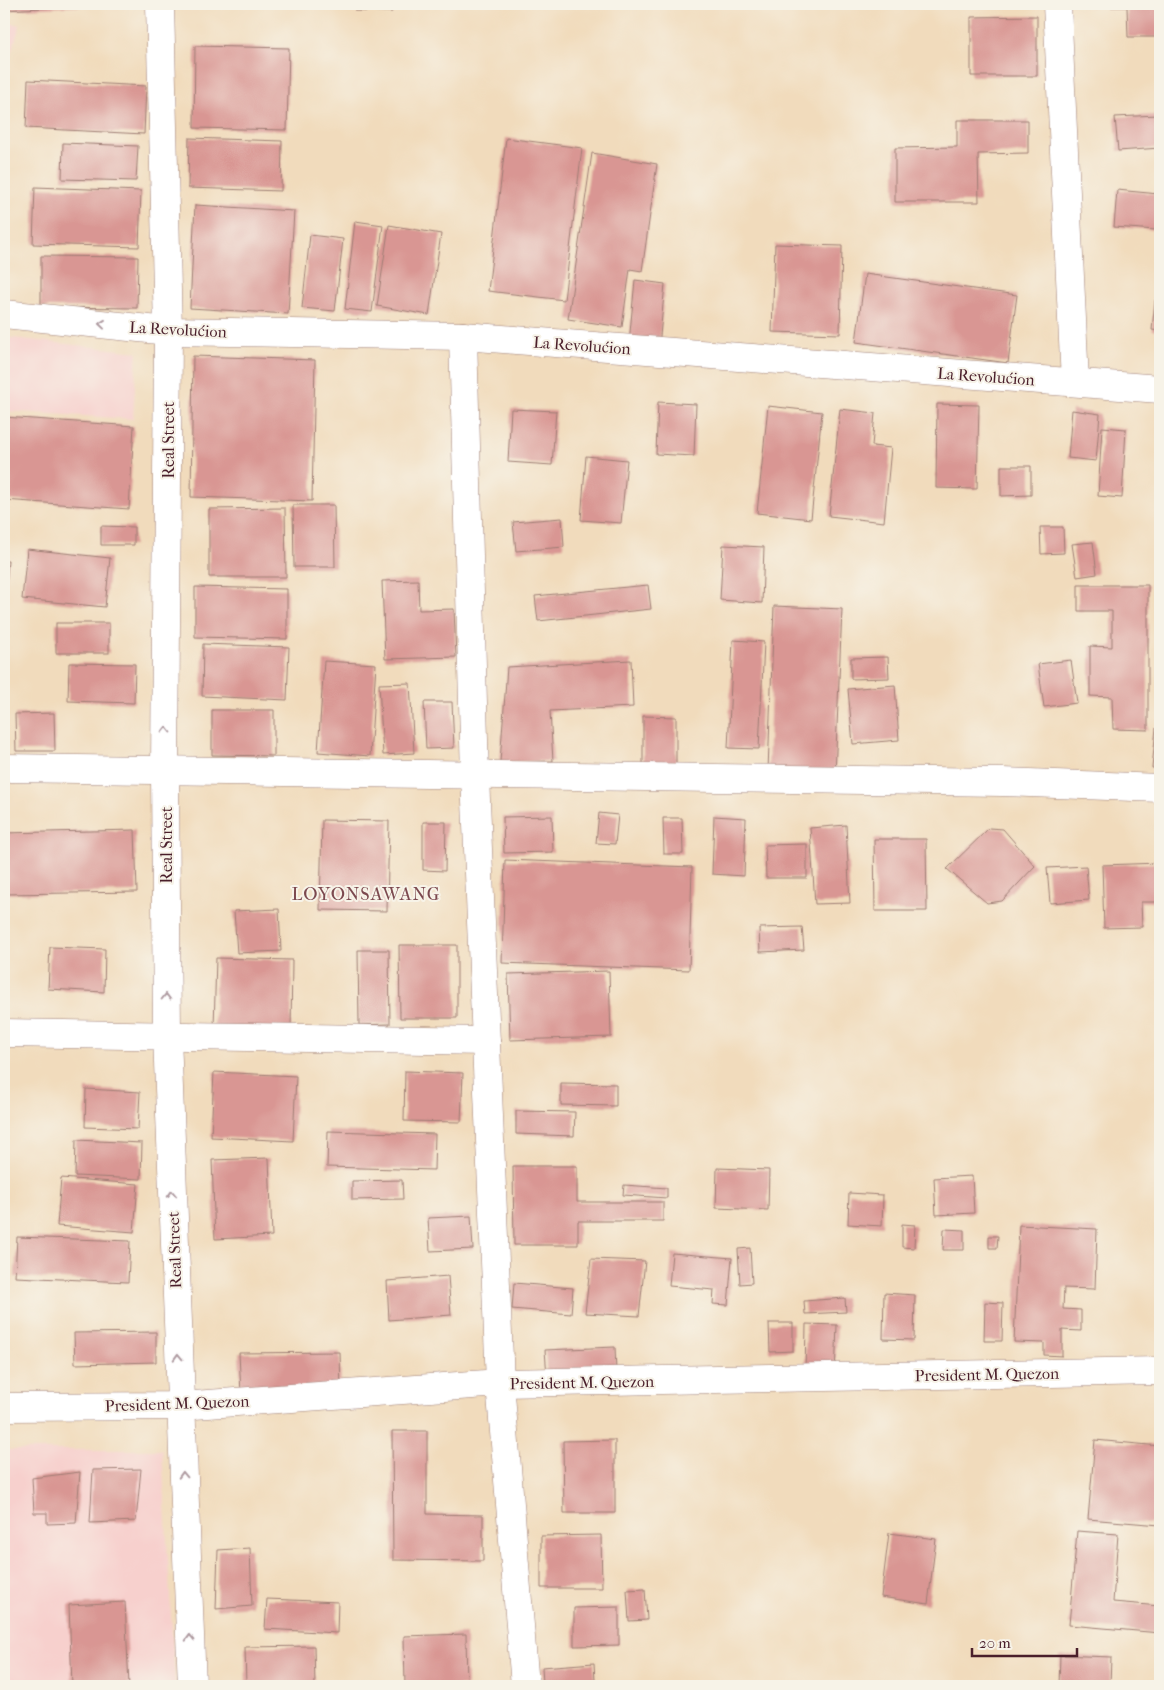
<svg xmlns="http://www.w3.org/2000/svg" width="1164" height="1690" font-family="'IM FELL French Canon',serif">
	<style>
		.built { fill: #f7d0cd }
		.building { fill: #d99693 }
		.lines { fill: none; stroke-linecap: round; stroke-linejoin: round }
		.minor-casing { stroke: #9e7d74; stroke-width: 29 }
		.tertiary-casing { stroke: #9e7d74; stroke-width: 29 }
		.minor { stroke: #fff; stroke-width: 28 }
		.tertiary { stroke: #fff; stroke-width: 28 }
		.oneway { stroke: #ae9aa0 }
		.labels { text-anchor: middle; stroke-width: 4; stroke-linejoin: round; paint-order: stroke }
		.street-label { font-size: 16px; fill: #4a1f2b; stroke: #f7f3e8 }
		.neighbourhood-label { font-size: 18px; letter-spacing: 1px; fill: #7c494f; stroke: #f7f3e8 }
	</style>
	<rect width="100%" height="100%" fill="#f7f3e8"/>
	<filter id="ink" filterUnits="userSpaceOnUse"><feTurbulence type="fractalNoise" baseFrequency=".02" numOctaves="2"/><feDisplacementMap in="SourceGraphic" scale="10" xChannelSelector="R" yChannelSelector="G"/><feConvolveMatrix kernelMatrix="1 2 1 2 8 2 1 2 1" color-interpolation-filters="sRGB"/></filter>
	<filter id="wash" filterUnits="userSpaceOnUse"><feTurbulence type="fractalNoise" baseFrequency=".0096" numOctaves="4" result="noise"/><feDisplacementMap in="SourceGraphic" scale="20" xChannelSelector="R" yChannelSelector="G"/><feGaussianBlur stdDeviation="1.12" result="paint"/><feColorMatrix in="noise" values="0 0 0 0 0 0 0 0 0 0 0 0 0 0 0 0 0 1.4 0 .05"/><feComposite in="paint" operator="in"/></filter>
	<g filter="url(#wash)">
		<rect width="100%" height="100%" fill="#f1dbbc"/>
		<!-- built -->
		<g class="built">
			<path d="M 4,22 L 20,25 L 4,75 Z"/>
			<path d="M 4,337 L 137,352 L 133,419 L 4,411 Z"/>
			<path d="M 4,1450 L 162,1450 L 175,1686 L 4,1686 Z"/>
		</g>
		<g id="blocks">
			<!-- building -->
			<g class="building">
				<path d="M 4,4 L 102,4 L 102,5 L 4,10 Z"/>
				<path d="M 355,4 L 392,4 L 392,12 L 355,11 Z"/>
				<path d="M 1091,4 L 1160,4 L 1160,37 L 1128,37 L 1127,7 L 1091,7 Z"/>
				<path d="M 1037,16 L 1037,76 L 971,76 L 971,17 Z"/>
				<path d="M 195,46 L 289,48 L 287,130 L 194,128 Z"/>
				<path d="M 28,80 L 146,86 L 144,134 L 26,128 Z"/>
				<path d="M 1158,115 L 1160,148 L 1118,151 L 1115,117 Z"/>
				<path d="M 957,120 L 1028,120 L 1028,153 L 978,154 L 979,202 L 895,202 L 895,148 L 957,147 Z"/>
				<path d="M 189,138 L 282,141 L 281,191 L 188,188 Z"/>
				<path d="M 506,138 L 582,148 L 564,300 L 488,291 Z"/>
				<path d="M 63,143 L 138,146 L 136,181 L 62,179 Z"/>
				<path d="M 592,153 L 657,164 L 642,271 L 630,269 L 622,327 L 568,319 Z"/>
				<path d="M 35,187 L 141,191 L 139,247 L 33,244 Z"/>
				<path d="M 1117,190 L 1159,194 L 1156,230 L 1114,227 Z"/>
				<path d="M 195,205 L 294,211 L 288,314 L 190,308 Z"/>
				<path d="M 355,221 L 383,225 L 372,312 L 345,309 Z"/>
				<path d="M 389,225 L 441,234 L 429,315 L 377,306 Z"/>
				<path d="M 310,235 L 343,239 L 335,311 L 302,308 Z"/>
				<path d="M 775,244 L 842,246 L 840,334 L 772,332 Z"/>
				<path d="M 41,256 L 138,257 L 137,308 L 41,307 Z"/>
				<path d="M 865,274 L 1017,295 L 1008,363 L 856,342 Z"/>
				<path d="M 635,280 L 665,284 L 659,346 L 629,343 Z"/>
				<path d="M 1155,300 L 1160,301 L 1160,331 L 1152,330 Z"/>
				<path d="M 193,356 L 315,360 L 312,501 L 191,497 Z"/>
				<path d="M 658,402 L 696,404 L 694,456 L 656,454 Z"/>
				<path d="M 937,404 L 979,405 L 977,489 L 936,488 Z"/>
				<path d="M 768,406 L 822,412 L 811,519 L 757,513 Z"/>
				<path d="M 511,409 L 556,411 L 552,465 L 508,462 Z"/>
				<path d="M 840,409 L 875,413 L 872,446 L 891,448 L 884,522 L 829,516 Z"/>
				<path d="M 1072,410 L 1100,414 L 1096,461 L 1068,458 Z"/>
				<path d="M 4,417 L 134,426 L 129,509 L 4,500 Z"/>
				<path d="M 1102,427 L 1126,429 L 1122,498 L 1098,496 Z"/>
				<path d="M 586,456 L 627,460 L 621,523 L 581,520 Z"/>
				<path d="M 1001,466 L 1031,466 L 1031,495 L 1001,496 Z"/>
				<path d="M 293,505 L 334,505 L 335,567 L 294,567 Z"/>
				<path d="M 285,508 L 286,577 L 209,577 L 209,509 Z"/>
				<path d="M 562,518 L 564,547 L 516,551 L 513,522 Z"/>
				<path d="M 101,526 L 134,527 L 134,545 L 101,545 Z"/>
				<path d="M 1040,527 L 1063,527 L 1064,553 L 1041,554 Z"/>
				<path d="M 1093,542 L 1097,574 L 1077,577 L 1072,544 Z"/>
				<path d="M 723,545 L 764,547 L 762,603 L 720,600 Z"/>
				<path d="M 27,549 L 110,558 L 105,607 L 22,599 Z"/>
				<path d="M 4,561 L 8,561 L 5,599 L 4,599 Z"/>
				<path d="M 418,580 L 419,610 L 454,609 L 456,657 L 385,659 L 382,581 Z"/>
				<path d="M 648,585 L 651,609 L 538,621 L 535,596 Z"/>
				<path d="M 1078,585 L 1148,585 L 1148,730 L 1113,729 L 1112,697 L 1090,696 L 1090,646 L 1112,647 L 1112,611 L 1078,611 Z"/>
				<path d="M 195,587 L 287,589 L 287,639 L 195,637 Z"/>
				<path d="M 774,606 L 842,609 L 835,774 L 768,771 Z"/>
				<rect x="56" y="623" width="53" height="30"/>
				<path d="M 733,640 L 764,642 L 759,749 L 728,748 Z"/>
				<path d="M 203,644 L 289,647 L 287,700 L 202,696 Z"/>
				<path d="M 888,657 L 889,678 L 851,679 L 851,658 Z"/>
				<path d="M 631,660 L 633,707 L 550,711 L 553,761 L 500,762 L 507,667 Z"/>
				<path d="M 1071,660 L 1077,703 L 1044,707 L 1038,664 Z"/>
				<path d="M 324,661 L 376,664 L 370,756 L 318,752 Z"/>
				<path d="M 69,663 L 135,664 L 134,703 L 68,701 Z"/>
				<path d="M 410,683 L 414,753 L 383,755 L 379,684 Z"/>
				<path d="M 895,685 L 899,740 L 853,744 L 848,689 Z"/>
				<path d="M 424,702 L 452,702 L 454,748 L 426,749 Z"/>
				<path d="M 212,710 L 274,710 L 274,756 L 212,755 Z"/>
				<path d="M 54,713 L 55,751 L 16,751 L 15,714 Z"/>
				<path d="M 643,716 L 676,717 L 676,769 L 643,769 Z"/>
				<path d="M 1156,728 L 1160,728 L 1160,768 L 1152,768 Z"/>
				<path d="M 599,813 L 618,815 L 615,844 L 596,843 Z"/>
				<path d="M 552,816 L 553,852 L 504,853 L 503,817 Z"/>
				<path d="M 714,816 L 746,818 L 744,876 L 712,874 Z"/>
				<path d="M 663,818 L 682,818 L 683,854 L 664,854 Z"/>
				<path d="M 322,820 L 389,821 L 387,911 L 320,910 Z"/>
				<path d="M 423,822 L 446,822 L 445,871 L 423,870 Z"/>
				<path d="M 846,825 L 850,903 L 815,904 L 810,828 Z"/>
				<path d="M 989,828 L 1003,829 L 1035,866 L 1002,901 L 987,903 L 947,869 Z"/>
				<path d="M 135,830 L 137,892 L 4,894 L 4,833 Z"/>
				<path d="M 874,839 L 926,839 L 927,911 L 875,911 Z"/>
				<path d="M 807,844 L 807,878 L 766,878 L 765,845 Z"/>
				<path d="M 505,860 L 692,867 L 689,970 L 502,963 Z"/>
				<path d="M 1160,863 L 1160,902 L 1141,902 L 1142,927 L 1104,928 L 1102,865 Z"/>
				<path d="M 1086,866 L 1089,900 L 1050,903 L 1047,868 Z"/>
				<path d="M 279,909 L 281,951 L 237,953 L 234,911 Z"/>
				<path d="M 802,927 L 804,950 L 760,952 L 759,928 Z"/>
				<path d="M 399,945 L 457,945 L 457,1018 L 400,1018 Z"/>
				<path d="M 50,947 L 105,949 L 104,992 L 48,989 Z"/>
				<path d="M 358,950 L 389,950 L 390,1024 L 359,1025 Z"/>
				<path d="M 216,958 L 292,960 L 291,1030 L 214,1028 Z"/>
				<path d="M 609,971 L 611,1037 L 510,1040 L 508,974 Z"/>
				<path d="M 405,1071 L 463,1073 L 461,1122 L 404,1121 Z"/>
				<path d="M 214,1072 L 296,1076 L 293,1141 L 211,1137 Z"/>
				<path d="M 561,1083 L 616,1084 L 616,1106 L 561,1105 Z"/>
				<path d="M 86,1089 L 140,1092 L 138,1129 L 85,1127 Z"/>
				<path d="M 516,1111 L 575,1112 L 574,1136 L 516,1134 Z"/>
				<path d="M 328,1131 L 435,1134 L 434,1170 L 327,1167 Z"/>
				<path d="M 76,1140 L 142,1143 L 141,1179 L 75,1176 Z"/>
				<path d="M 269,1158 L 272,1236 L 215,1239 L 212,1160 Z"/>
				<path d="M 513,1166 L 577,1166 L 577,1202 L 663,1202 L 663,1221 L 578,1221 L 578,1245 L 514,1245 Z"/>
				<path d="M 717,1168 L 769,1170 L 768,1210 L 716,1208 Z"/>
				<path d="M 972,1176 L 974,1213 L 936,1215 L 934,1178 Z"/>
				<path d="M 61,1178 L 138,1184 L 134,1232 L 57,1226 Z"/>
				<path d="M 402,1180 L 403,1199 L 352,1200 L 352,1181 Z"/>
				<path d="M 624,1185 L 667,1188 L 667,1198 L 623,1195 Z"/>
				<path d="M 849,1193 L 883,1195 L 882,1226 L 848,1224 Z"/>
				<path d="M 471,1216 L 473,1249 L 430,1251 L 428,1218 Z"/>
				<path d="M 902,1224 L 915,1225 L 914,1248 L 902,1247 Z"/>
				<path d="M 1019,1225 L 1097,1229 L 1095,1289 L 1064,1288 L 1063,1309 L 1081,1310 L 1081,1331 L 1062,1330 L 1062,1356 L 1044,1355 L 1044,1343 L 1014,1342 Z"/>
				<path d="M 944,1229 L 964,1230 L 964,1250 L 943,1250 Z"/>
				<path d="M 989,1236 L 998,1236 L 997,1248 L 989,1248 Z"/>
				<path d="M 17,1237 L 130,1241 L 128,1282 L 15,1277 Z"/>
				<path d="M 750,1248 L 752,1283 L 740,1284 L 738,1249 Z"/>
				<path d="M 672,1253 L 732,1258 L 728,1305 L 713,1304 L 714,1290 L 669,1286 Z"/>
				<path d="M 591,1259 L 645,1261 L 639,1316 L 585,1313 Z"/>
				<path d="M 448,1276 L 451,1315 L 389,1320 L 387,1281 Z"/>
				<path d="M 514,1283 L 573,1288 L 571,1314 L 512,1309 Z"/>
				<path d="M 884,1293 L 915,1295 L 914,1340 L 883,1339 Z"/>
				<path d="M 845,1298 L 846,1312 L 805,1314 L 804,1301 Z"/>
				<path d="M 985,1302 L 1003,1303 L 1002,1341 L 984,1341 Z"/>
				<path d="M 769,1323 L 793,1323 L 793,1351 L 770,1352 Z"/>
				<path d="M 806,1324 L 837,1325 L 835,1375 L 805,1374 Z"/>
				<path d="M 156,1332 L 156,1362 L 75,1364 L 74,1333 Z"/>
				<path d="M 615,1347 L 616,1373 L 547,1376 L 545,1350 Z"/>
				<path d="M 340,1352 L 341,1392 L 241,1394 L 239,1353 Z"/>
				<path d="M 392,1431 L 427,1431 L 427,1514 L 483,1515 L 483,1561 L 393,1560 Z"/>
				<path d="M 615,1440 L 615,1513 L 564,1513 L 563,1441 Z"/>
				<path d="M 1095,1440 L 1160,1446 L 1160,1525 L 1088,1519 Z"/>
				<path d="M 141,1469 L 136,1521 L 90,1523 L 93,1470 Z"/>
				<path d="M 80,1472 L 76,1523 L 47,1524 L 47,1513 L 34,1513 L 32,1478 Z"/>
				<path d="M 1077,1531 L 1118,1534 L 1113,1602 L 1160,1606 L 1160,1633 L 1069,1625 Z"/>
				<path d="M 889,1533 L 936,1539 L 928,1604 L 881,1597 Z"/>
				<path d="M 601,1535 L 602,1588 L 541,1588 L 541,1536 Z"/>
				<path d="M 250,1548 L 252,1606 L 216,1609 L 218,1550 Z"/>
				<path d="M 645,1589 L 647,1620 L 629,1621 L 627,1590 Z"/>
				<path d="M 267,1599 L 338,1602 L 337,1633 L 265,1629 Z"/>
				<path d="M 125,1602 L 129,1686 L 72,1686 L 69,1605 Z"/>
				<path d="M 619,1607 L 619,1645 L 574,1646 L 574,1608 Z"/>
				<path d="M 466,1634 L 467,1686 L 405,1686 L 404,1636 Z"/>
				<path d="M 314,1646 L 315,1686 L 246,1686 L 245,1647 Z"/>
				<path d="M 1060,1655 L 1111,1657 L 1110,1686 L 1059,1686 Z"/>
				<path d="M 594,1663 L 595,1681 L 543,1684 L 542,1667 Z"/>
			</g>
		</g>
	</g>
	<g filter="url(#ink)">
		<use href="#blocks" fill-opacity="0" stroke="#9e7d74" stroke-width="1"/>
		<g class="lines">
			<defs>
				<g id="minor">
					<path d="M 1057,4 L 1075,382"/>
					<path d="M 4,314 L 168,331 L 463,336 L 1160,389"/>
					<path d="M 463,336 L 475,776 L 500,1383 L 525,1686"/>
					<path d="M 4,768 L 1002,782 L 1160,788"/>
					<path d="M 4,1033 L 486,1041"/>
					<path d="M 4,1407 L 180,1406 L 500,1383 L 1160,1371"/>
				</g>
				<path id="tertiary" d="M 160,4 L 168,331 L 165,771 L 167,1036 L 192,1686"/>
			</defs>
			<!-- minor casing -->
			<use href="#minor" class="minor-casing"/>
			<!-- tertiary casing -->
			<use href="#tertiary" class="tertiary-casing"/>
			<!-- minor -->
			<use href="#minor" class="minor"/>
			<!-- tertiary -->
			<use href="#tertiary" class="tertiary"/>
		</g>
		<!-- one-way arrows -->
		<defs><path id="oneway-chevron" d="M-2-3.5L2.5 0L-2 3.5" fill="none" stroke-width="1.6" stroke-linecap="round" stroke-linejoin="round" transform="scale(1.25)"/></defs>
		<g class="oneway">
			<use href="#oneway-chevron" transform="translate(102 324) rotate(-174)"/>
			<use href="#oneway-chevron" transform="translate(166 730) rotate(-90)"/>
			<use href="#oneway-chevron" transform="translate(166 997) rotate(-90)"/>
			<use href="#oneway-chevron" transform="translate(172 1194) rotate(-92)"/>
			<use href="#oneway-chevron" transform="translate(178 1357) rotate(-92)"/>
			<use href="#oneway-chevron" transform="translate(183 1475) rotate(-92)"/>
			<use href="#oneway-chevron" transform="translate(190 1638) rotate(-92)"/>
		</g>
	</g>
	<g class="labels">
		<!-- street labels -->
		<g class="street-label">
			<text transform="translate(178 329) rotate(3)" y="6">La Revolućion</text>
			<text transform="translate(582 345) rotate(4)" y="6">La Revolućion</text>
			<text transform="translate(986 376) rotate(4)" y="6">La Revolućion</text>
			<text transform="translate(168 440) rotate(-90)" y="6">Real Street</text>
			<text transform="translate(166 845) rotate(-90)" y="6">Real Street</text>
			<text transform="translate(174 1250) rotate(-92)" y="6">Real Street</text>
			<text transform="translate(987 1374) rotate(-1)" y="6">President M. Quezon</text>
			<text transform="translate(582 1382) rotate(-1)" y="6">President M. Quezon</text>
			<text transform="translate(177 1403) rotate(-2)" y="6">President M. Quezon</text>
		</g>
		<!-- neighbourhood labels -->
		<g class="neighbourhood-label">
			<text x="366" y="900">LOYONSAWANG</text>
		</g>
	</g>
	<!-- margin -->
	<rect width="1164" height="1690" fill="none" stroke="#f7f3e8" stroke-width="20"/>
	<!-- scale -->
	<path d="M972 1648v8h105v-8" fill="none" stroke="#4a1f2b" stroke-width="2.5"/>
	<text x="979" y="1648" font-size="15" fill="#4a1f2b" stroke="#f7f3e8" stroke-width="4" paint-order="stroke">20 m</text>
</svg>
